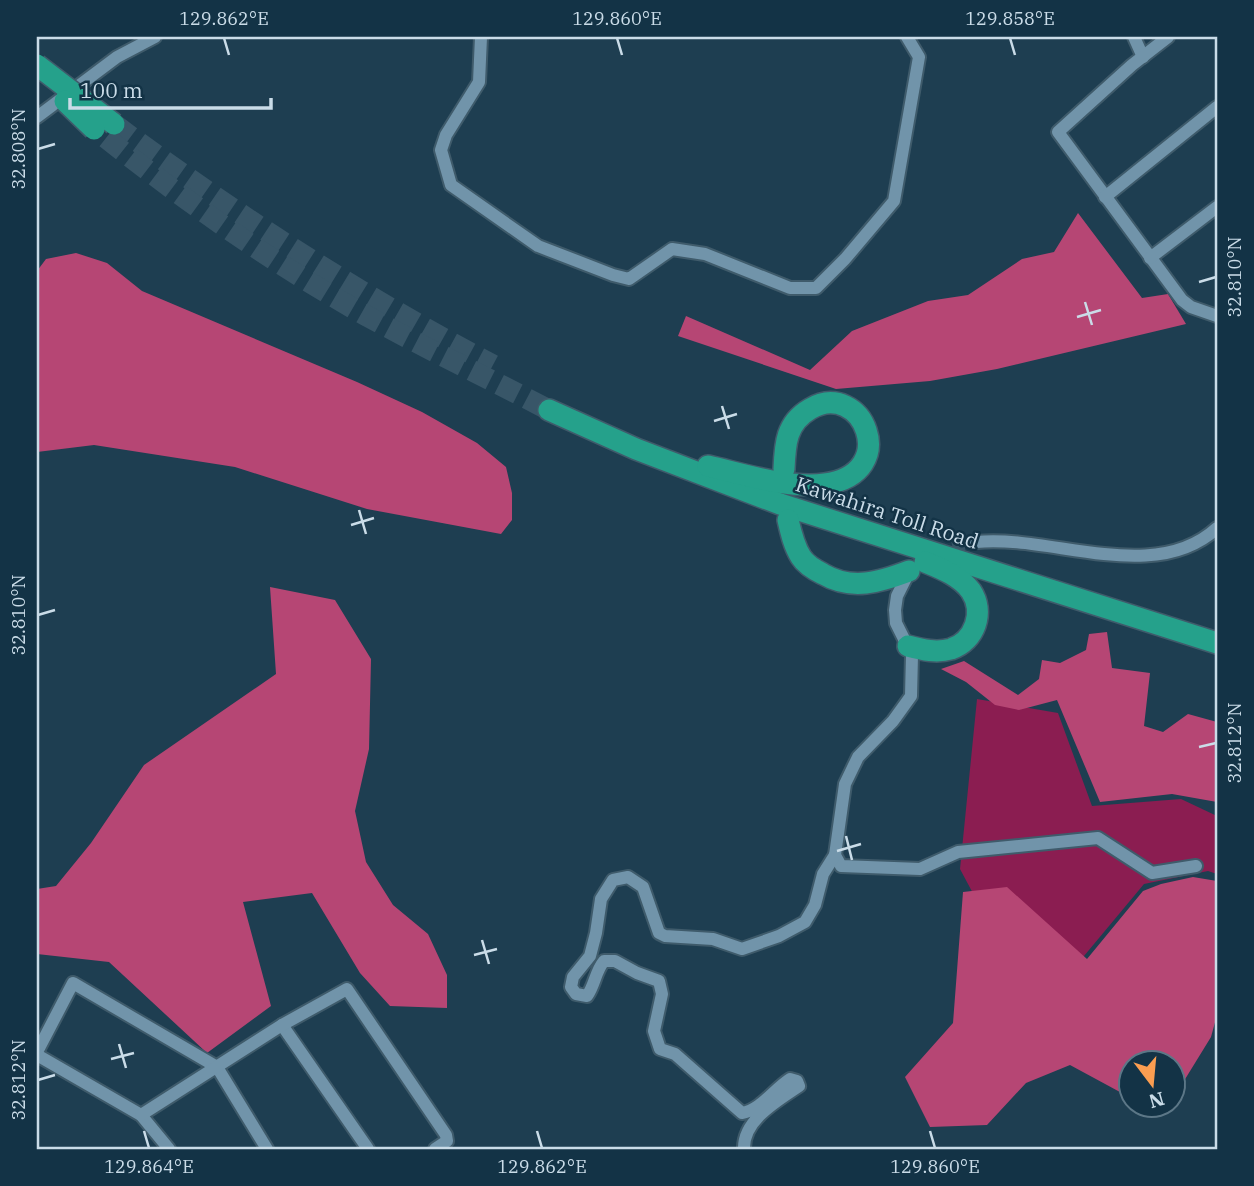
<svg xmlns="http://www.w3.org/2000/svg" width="1254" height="1186" font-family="'IBM Plex Serif',serif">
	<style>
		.green { fill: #8b1d51 }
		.forest { fill: #b64674 }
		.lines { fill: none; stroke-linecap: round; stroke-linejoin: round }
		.minor-tunnel { stroke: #385668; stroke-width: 12; stroke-dasharray: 12 6; stroke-linecap: butt }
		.highway-tunnel { stroke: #385668; stroke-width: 21; stroke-dasharray: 21 10; stroke-linecap: butt }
		.minor-casing { stroke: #3f5b6b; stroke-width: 16 }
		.highway-casing { stroke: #3f5b6b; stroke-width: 24 }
		.minor { stroke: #7194aa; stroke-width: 12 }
		.highway { stroke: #25a18b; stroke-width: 21 }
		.highway-bridge-casing { stroke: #3f5b6b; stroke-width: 24; stroke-linecap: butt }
		.highway-bridge { stroke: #25a18b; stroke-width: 21 }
		.ticks { fill: none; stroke: #cadce8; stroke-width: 2.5 }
		.labels { text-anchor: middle; stroke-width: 5; stroke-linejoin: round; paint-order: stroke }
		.street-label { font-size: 21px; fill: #cadce8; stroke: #133346 }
		.neatline { fill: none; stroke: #cadce8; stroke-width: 2.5 }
		.ticks-label { font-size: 18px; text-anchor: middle; fill: #cadce8 }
	</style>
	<rect width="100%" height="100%" fill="#1e3e51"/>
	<!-- green -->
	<path class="green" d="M 977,699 L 1058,713 L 1092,806 L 1181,799 L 1217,816 L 1217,874 L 1208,871 L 1144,884 L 1079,962 L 976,899 L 960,869 Z"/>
	<!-- forest -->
	<g class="forest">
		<path d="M 1078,213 L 1142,298 L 1168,294 L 1186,324 L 997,369 L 930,381 L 836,389 L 678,336 L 686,316 L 810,370 L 852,331 L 928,301 L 968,295 L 1022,259 L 1054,252 Z"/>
		<path d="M 76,253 L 107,263 L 142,291 L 357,382 L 422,412 L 477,443 L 506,467 L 512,493 L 512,520 L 501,534 L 367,509 L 235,467 L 94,445 L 37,452 L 37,271 L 46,259 Z"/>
		<path d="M 270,587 L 335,600 L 371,659 L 369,749 L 355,811 L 366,862 L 393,905 L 428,934 L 447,975 L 447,1008 L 390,1006 L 360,973 L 312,893 L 243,902 L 271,1006 L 207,1053 L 109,962 L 37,954 L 37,889 L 56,886 L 91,843 L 144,765 L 276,674 Z"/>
		<path d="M 1107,632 L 1112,668 L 1150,673 L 1144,726 L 1163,732 L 1188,714 L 1217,722 L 1217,802 L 1172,794 L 1100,802 L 1057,700 L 1019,710 L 995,705 L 966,682 L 941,669 L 964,661 L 1018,695 L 1039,679 L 1042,660 L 1060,663 L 1086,650 L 1089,634 Z"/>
		<path d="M 1193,877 L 1217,881 L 1217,1015 L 1211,1037 L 1179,1089 L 1174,1090 L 1174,1064 L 1132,1064 L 1131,1098 L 1070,1065 L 1026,1083 L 987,1125 L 930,1127 L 905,1077 L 953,1023 L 963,892 L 1007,887 L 1087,959 L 1143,891 L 1161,884 Z"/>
	</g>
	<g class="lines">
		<!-- minor-tunnel -->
		<path class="minor-tunnel" d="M 936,554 L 952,547 L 976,542"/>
		<!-- highway-tunnel -->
		<g class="highway-tunnel">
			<path d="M 114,124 C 234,214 360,295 493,365"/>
			<path d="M 106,138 C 188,203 274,264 365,315 C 425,348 488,378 549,410"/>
		</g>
		<defs>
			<g id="minor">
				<path d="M 481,37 L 479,82 L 446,135 L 441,150 L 451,185 L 538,246 L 613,275 L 629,279 L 672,249 L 705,254 L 790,288 L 816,288 L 845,259 L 894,201 L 919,57 L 907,37"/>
				<path d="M 1134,37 L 1143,57"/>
				<path d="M 1168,37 L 1132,65 L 1058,132 L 1182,300 L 1191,307 L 1217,316"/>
				<path d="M 37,117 L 117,57 L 155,37"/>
				<path d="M 1105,197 L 1217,107"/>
				<path d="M 1150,258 L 1217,207"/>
				<path d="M 976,542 C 1051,534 1154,586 1217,528"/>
				<path d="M 910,570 L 897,596 L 895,610 L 896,623 L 912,655 L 911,696 L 893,721 L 858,757 L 845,784 L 835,855 L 841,866 L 920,869 L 958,852 L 1098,838 L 1152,873 L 1196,866"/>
				<path d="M 282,1025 L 368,1149"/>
				<path d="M 37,1052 L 73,983 L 217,1067 L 267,1149"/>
				<path d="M 37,1055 L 141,1115 L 169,1149"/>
				<path d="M 141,1115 L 282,1025 L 347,989 L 446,1135 L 447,1141 L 435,1149"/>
				<path d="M 744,1149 C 743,1120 777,1101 799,1086 L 797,1081 L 790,1079 C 774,1089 761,1110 742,1113 L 675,1054 L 660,1049 L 654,1031 L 662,994 L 659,981 L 637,973 L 615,961 L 604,961 C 595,972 595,985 587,996 L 576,994 L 571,987 L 573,977 L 590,956 L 596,933 L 601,899 L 613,880 L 628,877 L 643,887 L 659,933 L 665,936 L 713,939 L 742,949 L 779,936 L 805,922 L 815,905 L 823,874 L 835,855"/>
			</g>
			<g id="highway">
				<path d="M 549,410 L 636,449 L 780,504 L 1217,643"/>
				<path d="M 708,466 C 743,474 789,489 825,484 C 903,473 862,378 810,409 C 786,423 785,444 784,469"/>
				<path d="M 788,520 C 791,533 794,546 801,557 C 806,565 815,570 823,574 C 852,591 880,582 909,571"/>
				<path d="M 908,646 C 923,650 937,653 951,649 C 975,641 985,612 971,591 C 960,576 942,569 925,562"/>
			</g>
		</defs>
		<!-- minor casing -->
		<use href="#minor" class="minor-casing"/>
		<!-- highway casing -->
		<use href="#highway" class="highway-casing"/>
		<!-- minor -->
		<use href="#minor" class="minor"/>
		<!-- highway -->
		<use href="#highway" class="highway"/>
		<defs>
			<g id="highway-bridge">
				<path d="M 37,65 L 114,124"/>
				<path d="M 65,101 L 94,129"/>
			</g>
		</defs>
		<!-- highway-bridge casing -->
		<use href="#highway-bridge" class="highway-bridge-casing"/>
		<!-- highway-bridge -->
		<use href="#highway-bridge" class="highway-bridge"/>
	</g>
	<!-- ticks -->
	<path class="ticks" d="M 224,38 L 229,55M 617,38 L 622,55M 1010,38 L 1015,55M 38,149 L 55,144M 1199,282 L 1216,277M 1085,302 L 1092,325M 1077,317 L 1101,310M 722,406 L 729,429M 714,421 L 737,414M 359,510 L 366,534M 351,525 L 374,518M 38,615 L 55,610M 1199,747 L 1216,743M 846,836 L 852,860M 837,851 L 861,844M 482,940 L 489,964M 474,955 L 497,949M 119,1044 L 126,1068M 111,1059 L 134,1053M 38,1080 L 55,1075M 144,1131 L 149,1148M 537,1131 L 542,1148M 930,1131 L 935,1148"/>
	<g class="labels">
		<!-- street labels -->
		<g class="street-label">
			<text transform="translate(887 513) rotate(18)" y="7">Kawahira Toll Road</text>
		</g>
	</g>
	<!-- border -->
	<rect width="1254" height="1186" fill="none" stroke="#133346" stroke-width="77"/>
	<!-- north arrow -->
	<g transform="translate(1152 1084) rotate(164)"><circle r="33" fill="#133346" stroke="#5c7787" stroke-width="2"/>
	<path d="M0-5L12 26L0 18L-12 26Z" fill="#fb9e51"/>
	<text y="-10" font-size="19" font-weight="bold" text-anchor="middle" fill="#cadce8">N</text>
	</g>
	<!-- scale -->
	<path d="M70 98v10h201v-10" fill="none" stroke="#cadce8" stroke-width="3.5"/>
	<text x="80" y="98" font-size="21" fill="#cadce8" stroke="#133346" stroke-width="5" paint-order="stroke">100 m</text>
	<rect x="38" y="38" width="1178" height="1110" class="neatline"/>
	<g class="ticks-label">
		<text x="224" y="25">129.862°E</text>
		<text x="617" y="25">129.860°E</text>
		<text x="1010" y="25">129.858°E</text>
		<text transform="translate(19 149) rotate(-90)" y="6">32.808°N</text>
		<text transform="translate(1235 277) rotate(-90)" y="6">32.810°N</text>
		<text transform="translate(19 615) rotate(-90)" y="6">32.810°N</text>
		<text transform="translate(1235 743) rotate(-90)" y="6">32.812°N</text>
		<text transform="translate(19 1080) rotate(-90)" y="6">32.812°N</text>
		<text x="149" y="1173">129.864°E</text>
		<text x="542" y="1173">129.862°E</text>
		<text x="935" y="1173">129.860°E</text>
	</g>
</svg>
